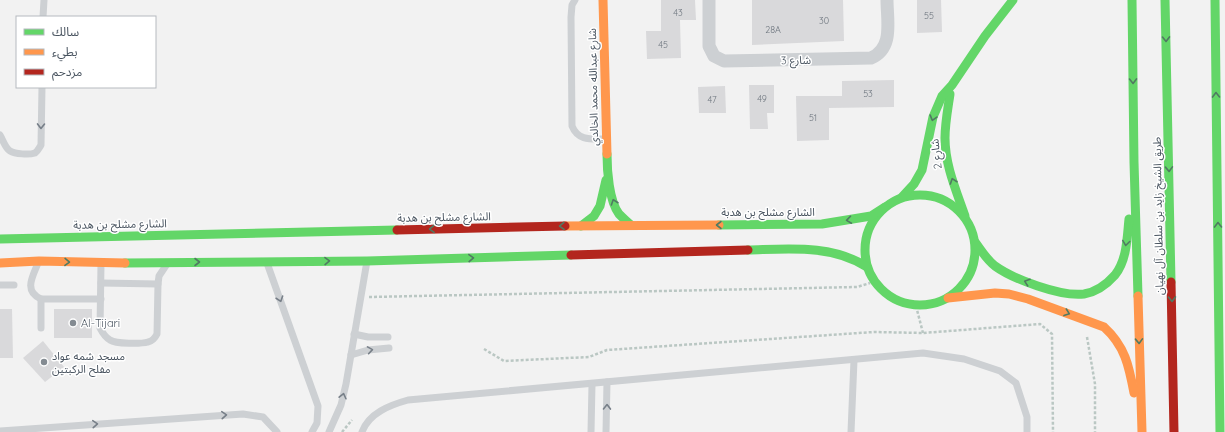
<svg xmlns="http://www.w3.org/2000/svg" width="1225" height="432" font-family="Quicksand,'Noto Sans Arabic',sans-serif">
	<style>
		.building { fill: #d9d9db }
		.lines { fill: none; stroke-linecap: round; stroke-linejoin: round }
		.path { stroke: #bac7c3; stroke-width: 2.5; stroke-dasharray: 3 2; stroke-linecap: butt }
		.lane { stroke: #cdd0d3; stroke-width: 7 }
		.street { stroke: #cdd0d3; stroke-width: 13 }
		.fast { stroke: #63d668; stroke-width: 9 }
		.slow { stroke: #ff974d; stroke-width: 9 }
		.jam { stroke: #b3261e; stroke-width: 9 }
		.oneway { stroke: #507a62 }
		.oneway2 { stroke: #777f88 }
		.poi-dot { fill: #848b92; stroke: #fff; stroke-width: 1.5 }
		.labels { text-anchor: middle; stroke-width: 3; stroke-linejoin: round; paint-order: stroke }
		.number-label { font-size: 9px; fill: #6e767f }
		.street-label { font-size: 11px; fill: #48535f; stroke: #fff }
		.poi-label { font-size: 11px; fill: #48535f; stroke: #fff; text-anchor: start }
	</style>
	<rect width="100%" height="100%" fill="#f2f2f2"/>
	<!-- building -->
	<g class="building">
		<path d="M 661,0 L 695,0 L 696,20 L 680,20 L 681,58 L 647,59 L 646,31 L 661,31 Z"/>
		<path d="M 752,0 L 843,0 L 844,41 L 752,45 Z"/>
		<path d="M 917,0 L 941,0 L 942,32 L 917,33 Z"/>
		<path d="M 894,80 L 894,107 L 829,108 L 829,140 L 797,141 L 796,96 L 842,96 L 842,81 Z"/>
		<path d="M 749,85 L 774,85 L 774,113 L 767,113 L 768,129 L 750,129 Z"/>
		<path d="M 725,86 L 726,113 L 699,113 L 698,87 Z"/>
		<path d="M 0,309 L 12,309 L 13,358 L 0,358 Z"/>
		<rect x="54" y="309" width="38" height="29"/>
		<path d="M 43,341 L 64,367 L 45,382 L 23,358 Z"/>
	</g>
	<g class="lines">
		<!-- path -->
		<g class="path">
			<path d="M 369,297 L 857,287 L 870,283"/>
			<path d="M 916,306 L 923,333"/>
			<path d="M 1087,337 L 1095,384 L 1095,432"/>
			<path d="M 484,349 L 504,361 L 589,357 L 607,350 L 874,332 L 923,333 L 1040,324 L 1052,334 L 1053,432"/>
			<path d="M 342,432 L 352,420"/>
		</g>
		<!-- lane -->
		<g class="lane">
			<path d="M 575,0 L 572,5 L 571,17 L 572,126 C 578,141 591,139 605,139"/>
			<path d="M 43,17 L 44,0"/>
			<path d="M 0,135 C 3,140 5,148 10,151 C 15,154 29,155 35,153 C 38,151 39,148 41,145 L 42,87"/>
			<path d="M 38,263 C 33,276 23,291 41,299 L 101,299"/>
			<path d="M 267,263 L 318,406 L 317,423 L 312,432"/>
			<path d="M 101,264 L 100,328 C 103,334 105,337 110,340 C 116,344 141,344 148,342 C 153,341 155,338 157,334 L 158,284 L 159,276 L 167,264"/>
			<path d="M 101,283 L 158,284"/>
			<path d="M 0,285 L 14,285"/>
			<path d="M 41,299 L 41,328"/>
			<path d="M 354,334 L 368,337 L 388,337"/>
			<path d="M 351,355 L 368,350 L 389,348"/>
			<path d="M 0,431 L 243,414 L 263,417 L 277,432"/>
			<path d="M 329,432 L 341,405 L 346,384 L 367,261"/>
			<path d="M 362,432 C 369,413 390,405 408,400 L 923,353 L 964,359 L 1000,371 L 1016,383 L 1027,417 L 1027,432"/>
			<path d="M 591,432 L 592,384"/>
			<path d="M 606,432 L 607,382"/>
			<path d="M 851,432 L 854,360"/>
		</g>
		<!-- street -->
		<path class="street" d="M 709,0 L 709,46 L 714,56 L 724,61 L 871,58 C 894,48 887,21 887,0"/>
		<!-- fast -->
		<g class="fast">
			<path d="M 1132,0 L 1134,162 L 1138,296"/>
			<path d="M 1165,0 L 1171,282"/>
			<path d="M 1215,0 L 1220,432"/>
			<path d="M 950,94 C 948,108 945,123 945,138 C 945,165 956,190 965,216"/>
			<path d="M 607,154 C 607,170 609,201 619,214 C 623,218 627,222 631,225"/>
			<circle cx="920" cy="250" r="55"/>
			<path d="M 902,197 L 914,184 L 922,170 L 933,117 L 942,96 L 952,85 L 985,36 L 1013,0"/>
			<path d="M 719,225 L 822,224 L 871,216 L 885,207"/>
			<path d="M 581,226 L 594,216 L 600,206 L 606,180"/>
			<path d="M 0,239 L 397,230"/>
			<path d="M 975,242 C 981,250 986,259 995,266 C 1013,279 1061,297 1084,294 C 1096,292 1107,284 1115,275 C 1127,260 1127,238 1129,219"/>
			<path d="M 748,250 C 788,249 832,244 867,267"/>
			<path d="M 125,263 L 367,261 L 571,255"/>
		</g>
		<!-- slow -->
		<g class="slow">
			<path d="M 603,0 L 607,154"/>
			<path d="M 565,226 L 719,225"/>
			<path d="M 0,263 L 39,261 L 125,263"/>
			<path d="M 1138,296 L 1142,432"/>
			<path d="M 948,298 L 995,293 L 1009,294 L 1028,299 L 1104,327 C 1125,346 1129,366 1134,393"/>
		</g>
		<!-- jam -->
		<g class="jam">
			<path d="M 397,230 L 565,226"/>
			<path d="M 571,255 L 748,250"/>
			<path d="M 1171,282 L 1174,432"/>
		</g>
	</g>
	<!-- one-way arrows -->
	<defs><path id="oneway-chevron" d="M-2-3.5L2.5 0L-2 3.5" fill="none" stroke-width="1.6" stroke-linecap="round" stroke-linejoin="round"/></defs>
	<g class="oneway">
		<use href="#oneway-chevron" transform="translate(1166 39) rotate(89)"/>
		<use href="#oneway-chevron" transform="translate(1133 81) rotate(89)"/>
		<use href="#oneway-chevron" transform="translate(1216 95) rotate(-91)"/>
		<use href="#oneway-chevron" transform="translate(933 118) rotate(106)"/>
		<use href="#oneway-chevron" transform="translate(1169 169) rotate(88)"/>
		<use href="#oneway-chevron" transform="translate(953 181) rotate(-109)"/>
		<use href="#oneway-chevron" transform="translate(614 202) rotate(-109)"/>
		<use href="#oneway-chevron" transform="translate(849 220) rotate(172)"/>
		<use href="#oneway-chevron" transform="translate(719 225) rotate(180)"/>
		<use href="#oneway-chevron" transform="translate(1218 225) rotate(-91)"/>
		<use href="#oneway-chevron" transform="translate(562 226) rotate(179)"/>
		<use href="#oneway-chevron" transform="translate(432 229) rotate(179)"/>
		<use href="#oneway-chevron" transform="translate(1126 243) rotate(98)"/>
		<use href="#oneway-chevron" transform="translate(471 258) rotate(-2)"/>
		<use href="#oneway-chevron" transform="translate(327 261) rotate(-1)"/>
		<use href="#oneway-chevron" transform="translate(67 262) rotate(1)"/>
		<use href="#oneway-chevron" transform="translate(197 262)"/>
		<use href="#oneway-chevron" transform="translate(1027 282) rotate(-161)"/>
		<use href="#oneway-chevron" transform="translate(1172 299) rotate(89)"/>
		<use href="#oneway-chevron" transform="translate(1067 313) rotate(20)"/>
		<use href="#oneway-chevron" transform="translate(1139 341) rotate(88)"/>
	</g>
	<g class="oneway2">
		<use href="#oneway-chevron" transform="translate(41 126) rotate(91)"/>
		<use href="#oneway-chevron" transform="translate(280 299) rotate(71)"/>
		<use href="#oneway-chevron" transform="translate(370 350) rotate(-9)"/>
		<use href="#oneway-chevron" transform="translate(343 396) rotate(-77)"/>
		<use href="#oneway-chevron" transform="translate(607 407) rotate(-89)"/>
		<use href="#oneway-chevron" transform="translate(224 415) rotate(-4)"/>
		<use href="#oneway-chevron" transform="translate(95 424) rotate(-4)"/>
	</g>
	<!-- markers -->
	<g class="poi-dot">
		<circle cx="73" cy="323" r="4"/>
		<circle cx="44" cy="362" r="4"/>
	</g>
	<g class="labels">
		<!-- number labels -->
		<g class="number-label">
			<text x="678" y="16">43</text>
			<text x="929" y="19">55</text>
			<text x="824" y="24">30</text>
			<text x="773" y="33">28A</text>
			<text x="663" y="48">45</text>
			<text x="868" y="97">53</text>
			<text x="762" y="102">49</text>
			<text x="712" y="103">47</text>
			<text x="813" y="121">51</text>
		</g>
		<!-- street labels -->
		<g class="street-label">
			<text transform="translate(796 60) rotate(-1)" y="4">شارع 3</text>
			<text transform="translate(593 87) rotate(-91)" y="4">شارع عبدالله محمد الخالدي</text>
			<text transform="translate(936 154) rotate(-97)" y="4">شارع 2</text>
			<text x="768" y="216">الشارع مشلح بن هدبة</text>
			<text transform="translate(1158 216) rotate(-91)" y="4">طريق الشيخ زايد بن سلطان آل نهيان</text>
			<text transform="translate(444 217) rotate(-1)" y="4">الشارع مشلح بن هدبة</text>
			<text transform="translate(120 224) rotate(-1)" y="4">الشارع مشلح بن هدبة</text>
		</g>
		<!-- poi labels -->
		<g class="poi-label">
			<text x="81" y="327">Al-Tijari</text>
			<text x="52" y="360">مسجد شمه عواد<tspan x="52" dy="13">مفلح الركبتين</tspan></text>
		</g>
	</g>
	<!-- legend -->
	<rect x="16" y="16" width="140" height="72" fill="#ffffff" stroke="#b6babf"/>
	<rect x="24" y="29" width="20" height="6" fill="#63d668" stroke="#b6babf"/>
	<text x="52" y="36" font-size="12" fill="#48535f">سالك</text>
	<rect x="24" y="49" width="20" height="6" fill="#ff974d" stroke="#b6babf"/>
	<text x="52" y="56" font-size="12" fill="#48535f">بطيء</text>
	<rect x="24" y="69" width="20" height="6" fill="#b3261e" stroke="#b6babf"/>
	<text x="52" y="76" font-size="12" fill="#48535f">مزدحم</text>
</svg>
